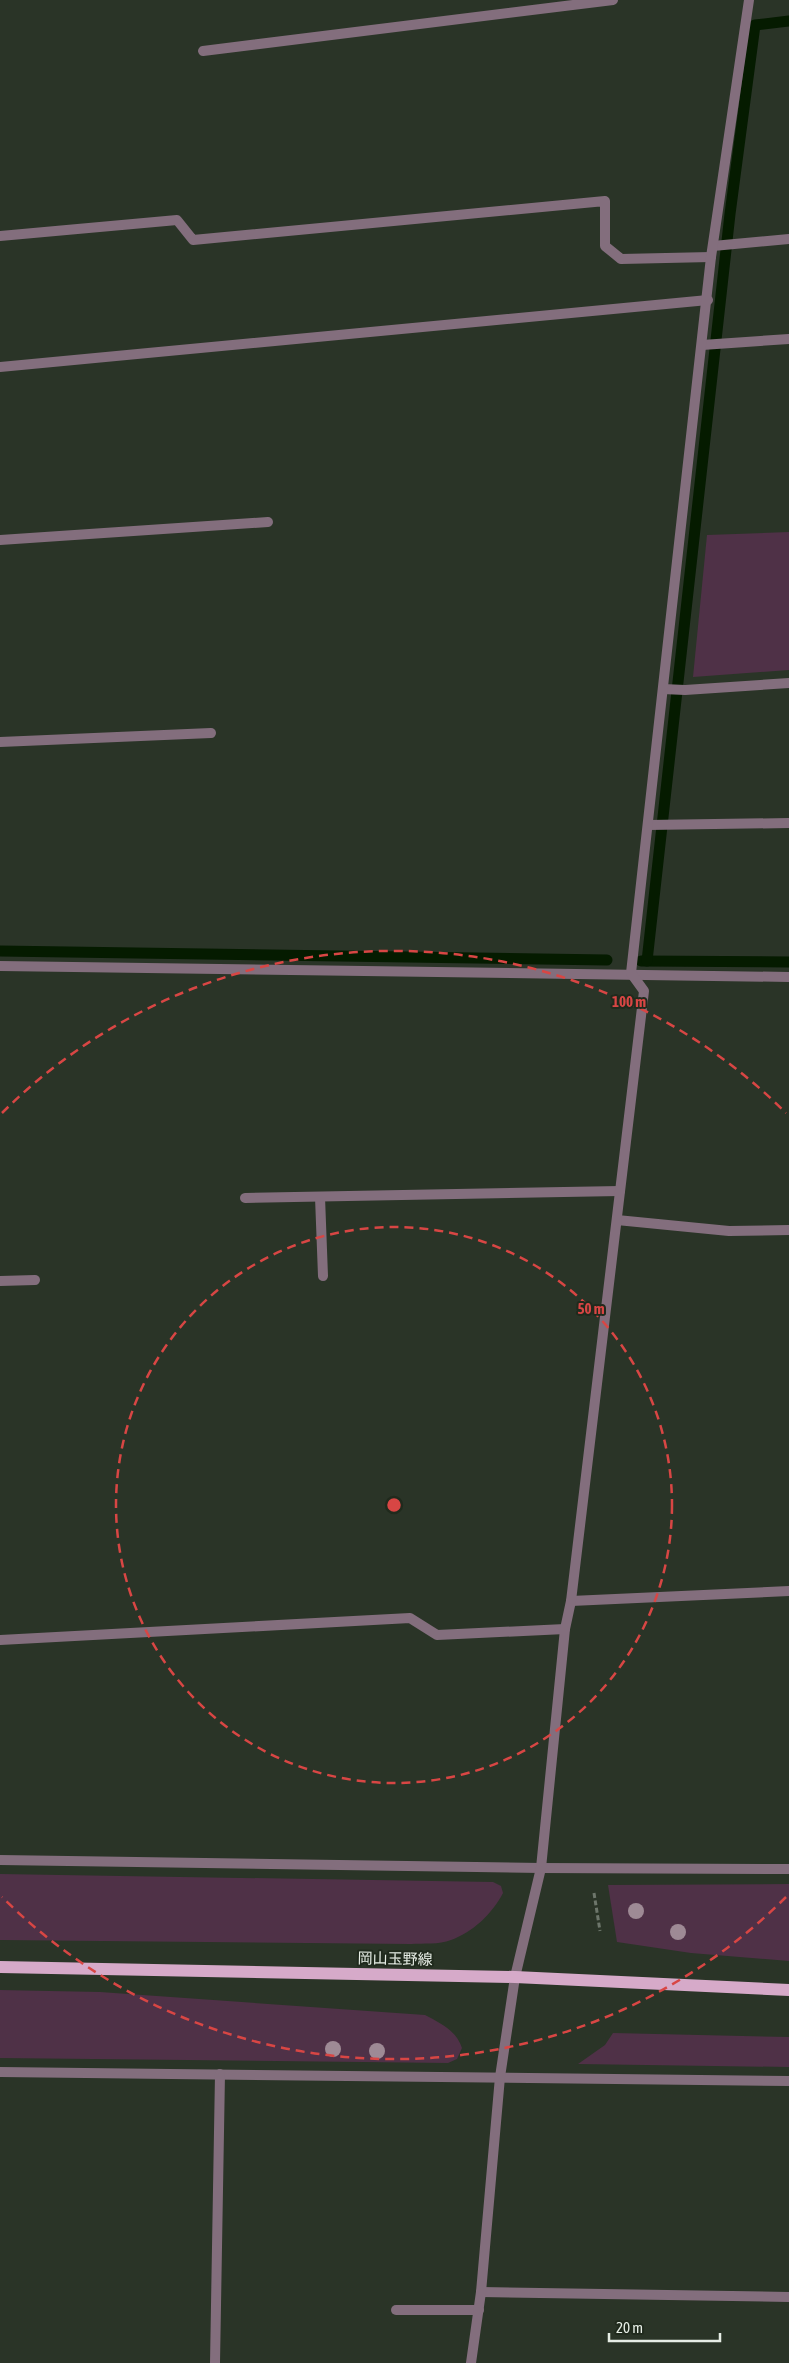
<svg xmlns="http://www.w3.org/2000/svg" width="789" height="2363" font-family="'Asap Condensed','Noto Sans JP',sans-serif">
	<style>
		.grass { fill: #4f3147 }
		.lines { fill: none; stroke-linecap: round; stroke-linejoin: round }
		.stream { stroke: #051b00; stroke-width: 11 }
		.path { stroke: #6d766b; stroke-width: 3; stroke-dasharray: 5 2.5; stroke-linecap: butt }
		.service { stroke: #836e7d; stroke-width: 10 }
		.minor { stroke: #836e7d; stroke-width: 10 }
		.primary { stroke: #d6aac9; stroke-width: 12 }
		.tree { fill: #9e8a95 }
		.ring { fill: none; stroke: #d84644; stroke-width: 2.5; stroke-dasharray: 9 6 }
		.labels { text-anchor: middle; stroke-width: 4; stroke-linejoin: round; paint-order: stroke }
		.street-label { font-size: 15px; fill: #e6ede5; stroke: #202a1d }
		.centre { fill: #d84644; stroke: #202a1d; stroke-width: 2.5 }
		.ring-label { font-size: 15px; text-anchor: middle; font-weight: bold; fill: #d84644; stroke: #202a1d; stroke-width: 4; stroke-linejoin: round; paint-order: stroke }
	</style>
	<rect width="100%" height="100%" fill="#2a3427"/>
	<!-- grass -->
	<g class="grass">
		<path d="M 789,532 L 789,670 L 693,677 L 707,535 Z"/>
		<path d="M 0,1874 L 493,1882 L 501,1886 L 503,1893 C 492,1914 473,1932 451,1940 C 439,1945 423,1943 411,1944 L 0,1940 Z"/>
		<path d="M 789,1884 L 789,1961 L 691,1953 L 617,1942 L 608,1885 Z"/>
		<path d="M 0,1990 L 100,1992 L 425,2015 C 440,2023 456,2030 462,2048 L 457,2059 L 448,2063 L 0,2058 Z"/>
		<path d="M 613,2033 L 789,2037 L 789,2067 L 578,2064 L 605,2045 Z"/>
	</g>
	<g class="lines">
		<!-- stream -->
		<g class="stream">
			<path d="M 0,951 L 607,960"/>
			<path d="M 641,961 L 789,962"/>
			<path d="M 647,961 L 730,214 L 755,25 L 789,21"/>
		</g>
		<!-- path -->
		<path class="path" d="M 594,1893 L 600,1931"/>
		<!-- service -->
		<path class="service" d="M 617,1220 L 729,1231 L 789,1230"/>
		<!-- minor -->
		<g class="minor">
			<path d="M 203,51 L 613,0"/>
			<path d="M 0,236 L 177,220 L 193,240 L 605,201 L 605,246 L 621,259 L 711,257"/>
			<path d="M 713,246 L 789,239"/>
			<path d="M 702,345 L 789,339"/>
			<path d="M 0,367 L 708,300"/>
			<path d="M 0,540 L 268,522"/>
			<path d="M 663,689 L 685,690 L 789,683"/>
			<path d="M 0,742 L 211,733"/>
			<path d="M 648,825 L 789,823"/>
			<path d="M 0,966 L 789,977"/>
			<path d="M 320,1197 L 323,1276"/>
			<path d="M 245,1198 L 620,1191"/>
			<path d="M 0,1281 L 35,1280"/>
			<path d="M 571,1601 L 789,1591"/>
			<path d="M 0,1640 L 410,1618 L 437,1635 L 565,1629"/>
			<path d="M 0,1860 L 541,1868 L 789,1869"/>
			<path d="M 0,2072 L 789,2081"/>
			<path d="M 481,2292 L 789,2297"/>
			<path d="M 396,2310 L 479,2310"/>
			<path d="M 215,2363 L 220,2074"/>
			<path d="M 471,2363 L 481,2292 L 500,2077 L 515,1977 L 541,1868 L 565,1629 L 571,1601 L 644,991 L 631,973 L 711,257 L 749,0"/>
		</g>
		<!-- primary -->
		<path class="primary" d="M 0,1967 L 515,1977 L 789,1990"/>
	</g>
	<!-- trees -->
	<g class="tree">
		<circle cx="636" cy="1911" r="8"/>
		<circle cx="678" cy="1932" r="8"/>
		<circle cx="333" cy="2049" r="8"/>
		<circle cx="377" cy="2051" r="8"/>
	</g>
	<!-- distance rings -->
	<g class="ring">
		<circle cx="394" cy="1505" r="278"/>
		<path d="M786 1897A555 555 0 0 1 2 1897M2 1113A555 555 0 0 1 786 1113"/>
	</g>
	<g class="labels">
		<!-- street labels -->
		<g class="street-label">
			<text transform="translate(395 1959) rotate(1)" y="5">岡山玉野線</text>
		</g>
	</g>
	<circle cx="394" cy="1505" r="8" class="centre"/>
	<g class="ring-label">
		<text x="629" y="1007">100 m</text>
		<text x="591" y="1314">50 m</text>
	</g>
	<!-- scale -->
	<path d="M609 2333v8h111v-8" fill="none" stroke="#e6ede5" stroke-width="2.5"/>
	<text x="616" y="2333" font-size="15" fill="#e6ede5" stroke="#202a1d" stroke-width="4" paint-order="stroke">20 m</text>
</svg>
